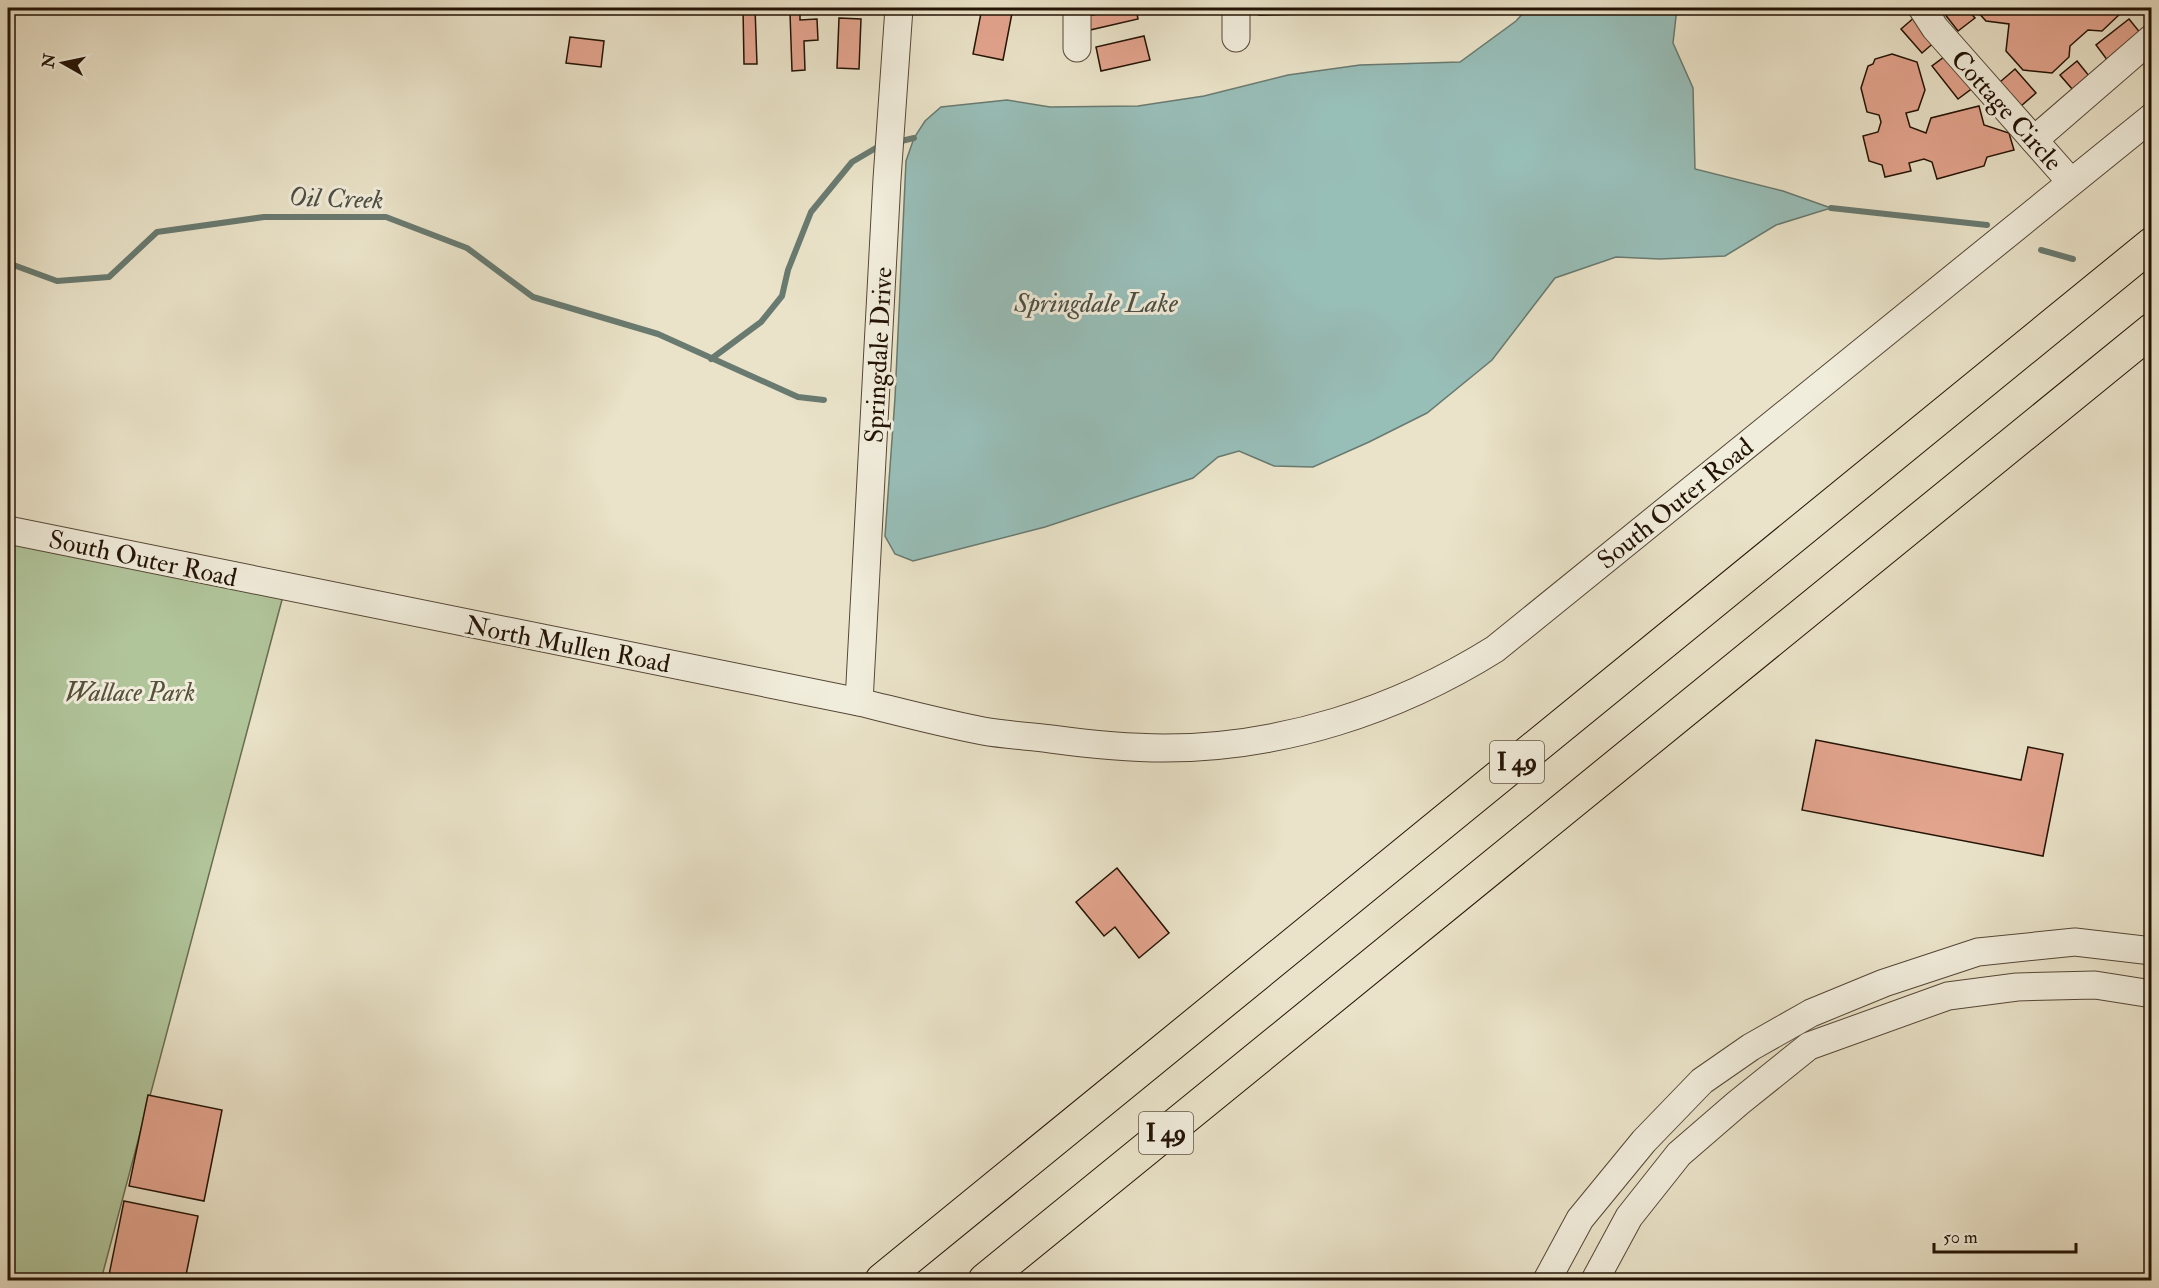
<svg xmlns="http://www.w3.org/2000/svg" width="2159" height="1288" font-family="'IM FELL Double Pica',serif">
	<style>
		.green { fill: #b1c59b; stroke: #6a6c50; stroke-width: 1.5 }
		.water { fill: #98beb8; stroke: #697a70; stroke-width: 1.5 }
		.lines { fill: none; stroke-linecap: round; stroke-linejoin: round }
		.stream { stroke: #697a70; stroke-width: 6 }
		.building { fill: #e3a48e; stroke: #231305; stroke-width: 1.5 }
		.minor-casing { stroke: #554736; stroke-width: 29 }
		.highway-casing { stroke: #231305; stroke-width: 35 }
		.minor { stroke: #f1eddc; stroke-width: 27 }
		.highway { stroke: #eae3c9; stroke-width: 33 }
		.labels { text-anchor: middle; stroke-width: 6; stroke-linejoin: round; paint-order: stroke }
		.shield { fill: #f1eddc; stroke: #615446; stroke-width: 1.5 }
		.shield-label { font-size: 24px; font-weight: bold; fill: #231305 }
		.street-label { font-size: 26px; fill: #231305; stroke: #f1eddc }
		.park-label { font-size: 26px; font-style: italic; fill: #55513a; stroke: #f1eddc }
		.water-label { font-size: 27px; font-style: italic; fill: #4c4f44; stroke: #f1eddc }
	</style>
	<rect width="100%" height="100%" fill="#eae3c9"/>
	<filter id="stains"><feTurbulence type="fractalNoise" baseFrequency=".00333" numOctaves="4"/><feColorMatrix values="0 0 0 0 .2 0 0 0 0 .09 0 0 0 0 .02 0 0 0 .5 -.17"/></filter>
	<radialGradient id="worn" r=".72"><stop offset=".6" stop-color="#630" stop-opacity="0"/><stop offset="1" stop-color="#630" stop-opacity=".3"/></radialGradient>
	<!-- green -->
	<path class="green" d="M 8,541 L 283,596 L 101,1280 L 8,1280 Z"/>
	<!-- water -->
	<path class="water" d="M 1528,8 L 1677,8 L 1673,43 L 1693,88 L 1695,169 L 1783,191 L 1831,208 L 1776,225 L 1725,256 L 1660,259 L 1616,257 L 1555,278 L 1492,360 L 1427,413 L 1369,442 L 1313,467 L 1274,466 L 1239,451 L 1218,457 L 1193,478 L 1045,527 L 913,561 L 895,554 L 885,536 L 895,398 L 906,161 L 914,138 L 925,121 L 941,107 L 1007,100 L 1050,107 L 1138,106 L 1204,96 L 1288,75 L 1360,65 L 1460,62 L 1516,21 Z"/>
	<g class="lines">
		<!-- stream -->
		<g class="stream">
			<path d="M 897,142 L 914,138"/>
			<path d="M 1831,208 L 1987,225"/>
			<path d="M 2041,250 L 2073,259"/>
			<path d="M 8,263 L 57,281 L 109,277 L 157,232 L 264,217 L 386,217 L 467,248 L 533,297 L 658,334 L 798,397 L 824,400"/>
			<path d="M 711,359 L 761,322 L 782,296 L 788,270 L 811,212 L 852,162 L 881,145"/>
		</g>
	</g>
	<!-- building -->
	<g class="building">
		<path d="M 743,8 L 755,8 L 757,64 L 744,64 Z"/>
		<path d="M 982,8 L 1013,8 L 1003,60 L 973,54 Z"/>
		<path d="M 1129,8 L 1136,8 L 1138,19 L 1090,30 L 1087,16 Z"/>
		<path d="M 1259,8 L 1305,8 L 1305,14 L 1259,15 Z"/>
		<path d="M 1940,8 L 1966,8 L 1975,18 L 1958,31 Z"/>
		<path d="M 1974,8 L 2041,9 L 2043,8 L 2121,8 L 2120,14 L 2102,31 L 2088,30 L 2070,46 L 2069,57 L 2052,73 L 2023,70 L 2006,51 L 2009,24 L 1986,21 Z"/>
		<path d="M 2142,8 L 2152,8 L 2152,20 Z"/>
		<path d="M 790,13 L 800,13 L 800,20 L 817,19 L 818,40 L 804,41 L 805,70 L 792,71 Z"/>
		<path d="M 1916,16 L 1937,40 L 1922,53 L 1901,29 Z"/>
		<path d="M 839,18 L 861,19 L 859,69 L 837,68 Z"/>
		<path d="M 2129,19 L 2142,35 L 2108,61 L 2096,45 Z"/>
		<path d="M 1144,36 L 1150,60 L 1101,71 L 1096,47 Z"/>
		<path d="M 570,37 L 604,41 L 601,67 L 566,63 Z"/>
		<path d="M 1892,54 L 1917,62 L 1925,90 L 1918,110 L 1906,113 L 1910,127 L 1926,133 L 1931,118 L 1979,106 L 1984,125 L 2009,133 L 2014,150 L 1987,157 L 1984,166 L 1937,179 L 1932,162 L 1924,159 L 1909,163 L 1911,171 L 1885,177 L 1882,165 L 1869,161 L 1863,136 L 1878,132 L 1881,122 L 1879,115 L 1867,112 L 1861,88 L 1868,66 L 1873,64 L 1875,59 Z"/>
		<path d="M 1948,54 L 1974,87 L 1958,99 L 1932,66 Z"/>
		<path d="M 2077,61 L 2090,77 L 2073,90 L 2060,75 Z"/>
		<path d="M 2015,69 L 2036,93 L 2021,106 L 2000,82 Z"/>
		<path d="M 1816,740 L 2021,780 L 2028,747 L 2063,754 L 2043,856 L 1802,810 Z"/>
		<path d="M 1117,868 L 1169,933 L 1139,958 L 1115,927 L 1104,936 L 1076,902 Z"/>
		<path d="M 148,1095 L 222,1110 L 204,1201 L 129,1186 Z"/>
		<path d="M 124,1201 L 198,1216 L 185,1280 L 108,1280 Z"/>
	</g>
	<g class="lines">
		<defs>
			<g id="minor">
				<path d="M 1077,8 L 1077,48"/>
				<path d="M 1236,8 L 1236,38"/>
				<path d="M 1922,8 L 1935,28 L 2071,182"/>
				<path d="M 2034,140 L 2152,38"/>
				<path d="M 8,530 L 859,702 C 900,712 941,723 983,731 C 1005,735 1028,736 1051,739 C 1088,744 1126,748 1164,748 C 1281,748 1396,711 1495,649 L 2152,117"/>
				<path d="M 859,702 L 887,179 L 899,8"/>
				<path d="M 1547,1280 L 1580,1219 L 1644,1141 L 1702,1081 L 1751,1047 L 1811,1013 L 1884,983 L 1978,952 L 2075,942 L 2152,951"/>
				<path d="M 1595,1280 L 1629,1217 L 1679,1154 L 1738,1103 L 1809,1046 L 1948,996 L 2017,987 L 2095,985 L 2152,994"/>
			</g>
			<g id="highway">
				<path d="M 882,1280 L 2152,244"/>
				<path d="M 985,1280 L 2152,330"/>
			</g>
		</defs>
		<!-- minor casing -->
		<use href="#minor" class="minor-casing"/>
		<!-- highway casing -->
		<use href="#highway" class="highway-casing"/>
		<!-- minor -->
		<use href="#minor" class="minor"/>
		<!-- highway -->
		<use href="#highway" class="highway"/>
	</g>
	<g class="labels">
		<!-- shield labels -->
		<g class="shield">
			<rect x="1490" y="741" width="54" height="42" rx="4.5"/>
			<rect x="1139" y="1112" width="54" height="42" rx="4.5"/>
		</g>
		<g class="shield-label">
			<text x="1517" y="770">I 49</text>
			<text x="1166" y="1141">I 49</text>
		</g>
		<!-- street labels -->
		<g class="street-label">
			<text transform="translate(2007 110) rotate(48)" y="9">Cottage Circle</text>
			<text transform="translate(878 355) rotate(-87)" y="9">Springdale Drive</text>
			<text transform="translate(1675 503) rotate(-39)" y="9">South Outer Road</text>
			<text transform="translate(143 558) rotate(12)" y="9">South Outer Road</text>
			<text transform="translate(568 644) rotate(11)" y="9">North Mullen Road</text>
		</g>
		<!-- park labels -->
		<g class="park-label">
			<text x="130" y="701">Wallace Park</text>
		</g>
		<!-- water labels -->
		<g class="water-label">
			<text transform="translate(336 198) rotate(2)" y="9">Oil Creek</text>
			<text x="1096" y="312">Springdale Lake</text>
		</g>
	</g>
	<!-- margin -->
	<rect width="2159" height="1288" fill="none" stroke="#eae3c9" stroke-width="30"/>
	<rect x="9" y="9" width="2141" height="1270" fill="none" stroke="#231305" stroke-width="3"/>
	<rect x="15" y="15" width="2129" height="1258" fill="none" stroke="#231305" stroke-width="1.5"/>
	<!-- north arrow -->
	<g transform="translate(63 63) rotate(279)" stroke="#f1eddc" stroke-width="4.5" paint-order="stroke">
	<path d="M0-4.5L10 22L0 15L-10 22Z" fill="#231305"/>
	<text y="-9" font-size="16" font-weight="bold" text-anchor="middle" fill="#231305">N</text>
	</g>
	<!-- scale -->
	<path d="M1934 1243v9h142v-9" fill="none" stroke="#231305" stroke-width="3"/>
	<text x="1943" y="1243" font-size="18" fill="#231305" stroke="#f1eddc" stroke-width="4.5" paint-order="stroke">50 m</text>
	<rect width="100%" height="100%" filter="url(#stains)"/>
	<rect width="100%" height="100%" fill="url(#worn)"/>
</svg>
